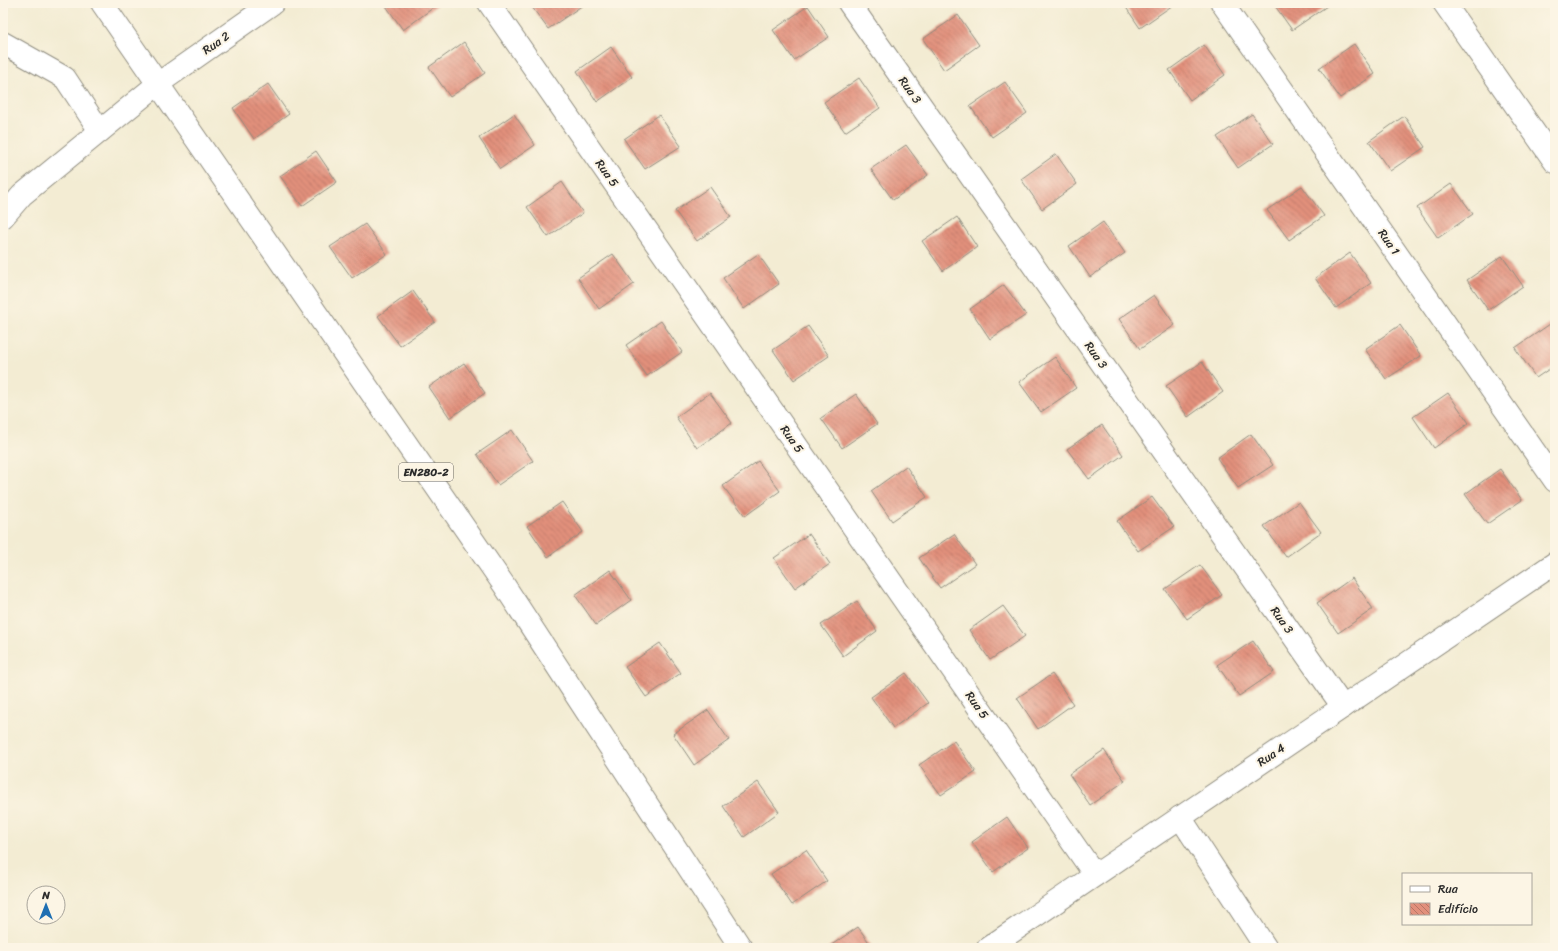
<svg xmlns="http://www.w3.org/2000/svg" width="1558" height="951" font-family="Sriracha,sans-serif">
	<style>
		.building { fill: url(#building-back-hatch) }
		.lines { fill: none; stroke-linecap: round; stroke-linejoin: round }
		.minor-casing { stroke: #8f8c7f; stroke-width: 24 }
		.tertiary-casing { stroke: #8f8c7f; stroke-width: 24 }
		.primary-casing { stroke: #8f8c7f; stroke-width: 24 }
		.minor { stroke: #fff; stroke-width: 22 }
		.tertiary { stroke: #fff; stroke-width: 22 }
		.primary { stroke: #fff; stroke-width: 22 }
		.labels { text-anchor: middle; stroke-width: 4; stroke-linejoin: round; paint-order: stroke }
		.shield { fill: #fcf5e5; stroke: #6a6863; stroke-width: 1 }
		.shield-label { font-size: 11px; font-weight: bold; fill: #2b2b2b }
		.street-label { font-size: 12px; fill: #2b2b2b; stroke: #fcf5e5 }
	</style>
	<defs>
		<pattern id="building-back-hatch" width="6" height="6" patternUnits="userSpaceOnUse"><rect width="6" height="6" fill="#e2907c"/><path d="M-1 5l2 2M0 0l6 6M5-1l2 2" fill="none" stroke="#b77666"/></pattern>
	</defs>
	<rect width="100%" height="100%" fill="#fcf5e5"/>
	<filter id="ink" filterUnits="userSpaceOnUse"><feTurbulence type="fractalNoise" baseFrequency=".025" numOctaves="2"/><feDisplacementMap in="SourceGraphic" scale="8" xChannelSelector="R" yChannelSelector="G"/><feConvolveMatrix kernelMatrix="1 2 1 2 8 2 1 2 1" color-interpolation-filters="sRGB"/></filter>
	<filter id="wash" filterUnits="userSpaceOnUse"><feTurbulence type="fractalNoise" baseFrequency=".012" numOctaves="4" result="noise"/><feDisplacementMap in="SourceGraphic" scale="16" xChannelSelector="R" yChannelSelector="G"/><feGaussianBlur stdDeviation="0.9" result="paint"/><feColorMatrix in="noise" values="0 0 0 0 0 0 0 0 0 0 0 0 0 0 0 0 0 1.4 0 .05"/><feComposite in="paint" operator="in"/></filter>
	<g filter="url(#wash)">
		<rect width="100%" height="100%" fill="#f3ecd3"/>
		<g id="blocks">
			<!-- building -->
			<g class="building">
				<path d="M 384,3 L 436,3 L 437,5 L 403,30 Z"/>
				<path d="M 529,3 L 581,3 L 583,5 L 548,29 Z"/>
				<path d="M 1123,3 L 1176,3 L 1140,28 Z"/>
				<path d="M 1273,3 L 1325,3 L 1327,6 L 1292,30 Z"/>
				<path d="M 808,6 L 829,37 L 794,60 L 773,30 Z"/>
				<path d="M 958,15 L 979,45 L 944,70 L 923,39 Z"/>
				<path d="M 464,42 L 485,73 L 450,97 L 429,67 Z"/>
				<path d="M 1354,44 L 1375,74 L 1340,98 L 1319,68 Z"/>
				<path d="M 1204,45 L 1225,75 L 1190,100 L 1169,70 Z"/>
				<path d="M 611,47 L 632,77 L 597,102 L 577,71 Z"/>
				<path d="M 859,78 L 880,108 L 845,132 L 824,102 Z"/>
				<path d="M 1005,82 L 1027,113 L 992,137 L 970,106 Z"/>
				<path d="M 268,84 L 289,114 L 254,139 L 233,108 Z"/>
				<path d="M 514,114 L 535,145 L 500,169 L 479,138 Z"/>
				<path d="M 1252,114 L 1273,144 L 1238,168 L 1217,137 Z"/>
				<path d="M 659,115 L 681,146 L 645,169 L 624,139 Z"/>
				<path d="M 1404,116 L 1425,147 L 1390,171 L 1369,141 Z"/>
				<path d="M 906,145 L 928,175 L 893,200 L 871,169 Z"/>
				<path d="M 316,151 L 337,182 L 302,206 L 280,176 Z"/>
				<path d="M 1056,154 L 1077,184 L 1042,209 L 1021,179 Z"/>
				<path d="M 562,182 L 583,213 L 548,237 L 527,207 Z"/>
				<path d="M 1451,184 L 1473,214 L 1438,238 L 1417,208 Z"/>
				<path d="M 1302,186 L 1324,216 L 1289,240 L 1267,210 Z"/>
				<path d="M 710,187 L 731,217 L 697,241 L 675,211 Z"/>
				<path d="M 957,217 L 977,247 L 943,271 L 922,241 Z"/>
				<path d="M 1103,222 L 1125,253 L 1090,277 L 1069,246 Z"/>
				<path d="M 365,224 L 387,254 L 352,278 L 330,247 Z"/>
				<path d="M 1350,253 L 1371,283 L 1336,308 L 1315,278 Z"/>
				<path d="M 613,254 L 634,284 L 599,309 L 578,278 Z"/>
				<path d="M 758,254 L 779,284 L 744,309 L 723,278 Z"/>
				<path d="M 1502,256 L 1523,286 L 1488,310 L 1467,280 Z"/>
				<path d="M 1004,285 L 1026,315 L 990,339 L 970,309 Z"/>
				<path d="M 413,291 L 435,322 L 400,346 L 378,316 Z"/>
				<path d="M 1154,295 L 1175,325 L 1140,349 L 1119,319 Z"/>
				<path d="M 661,321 L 682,352 L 647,376 L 626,345 Z"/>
				<path d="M 1550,324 L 1555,332 L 1555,365 L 1536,378 L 1515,348 Z"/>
				<path d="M 1400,325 L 1421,356 L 1386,379 L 1365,349 Z"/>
				<path d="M 808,326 L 829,356 L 794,380 L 773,350 Z"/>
				<path d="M 1055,357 L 1076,388 L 1041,412 L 1019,382 Z"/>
				<path d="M 1202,362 L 1223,392 L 1188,417 L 1166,386 Z"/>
				<path d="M 464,363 L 485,393 L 450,418 L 429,387 Z"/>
				<path d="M 710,393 L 732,423 L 697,448 L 676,417 Z"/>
				<path d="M 1448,393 L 1469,423 L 1434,448 L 1413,417 Z"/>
				<path d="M 856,394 L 877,424 L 842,448 L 821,418 Z"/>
				<path d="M 1102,425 L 1123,455 L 1089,479 L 1067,449 Z"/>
				<path d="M 512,430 L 533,461 L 498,485 L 477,454 Z"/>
				<path d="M 1251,434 L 1273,465 L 1238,488 L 1217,458 Z"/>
				<path d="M 758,461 L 780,491 L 745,516 L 723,486 Z"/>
				<path d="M 906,466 L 927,497 L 892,521 L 871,491 Z"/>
				<path d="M 1500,469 L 1522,500 L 1487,524 L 1465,494 Z"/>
				<path d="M 1152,497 L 1174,527 L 1138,551 L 1117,521 Z"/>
				<path d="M 562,502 L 583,532 L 548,557 L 527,526 Z"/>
				<path d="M 1299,502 L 1321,532 L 1286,557 L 1264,526 Z"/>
				<path d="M 809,534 L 830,564 L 795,588 L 774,558 Z"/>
				<path d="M 954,534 L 975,564 L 940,588 L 919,558 Z"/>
				<path d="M 1200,565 L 1222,595 L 1187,619 L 1165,589 Z"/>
				<path d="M 610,570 L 631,600 L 596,625 L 575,595 Z"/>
				<path d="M 1352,578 L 1373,609 L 1338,633 L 1317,603 Z"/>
				<path d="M 857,601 L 877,631 L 843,656 L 821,625 Z"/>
				<path d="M 1003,606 L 1025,636 L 990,660 L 969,630 Z"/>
				<path d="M 1253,641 L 1274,672 L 1239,696 L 1217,665 Z"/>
				<path d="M 660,643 L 681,673 L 646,697 L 625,667 Z"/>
				<path d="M 906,673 L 928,703 L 893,728 L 871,697 Z"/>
				<path d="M 1052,674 L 1073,704 L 1038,729 L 1017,698 Z"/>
				<path d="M 708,710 L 729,740 L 694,765 L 673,734 Z"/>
				<path d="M 954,741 L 976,772 L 941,795 L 919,765 Z"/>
				<path d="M 1104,750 L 1125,781 L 1090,805 L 1069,774 Z"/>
				<path d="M 758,782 L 779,812 L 744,837 L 723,806 Z"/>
				<path d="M 1007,817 L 1028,848 L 993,872 L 972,842 Z"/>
				<path d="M 806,850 L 827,881 L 792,905 L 771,874 Z"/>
				<path d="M 858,927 L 873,948 L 827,948 Z"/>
			</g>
		</g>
	</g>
	<g filter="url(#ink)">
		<use href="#blocks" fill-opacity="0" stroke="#8f8c7f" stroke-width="1"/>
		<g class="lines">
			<defs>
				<g id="minor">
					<path d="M 489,3 L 1095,875"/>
					<path d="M 849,3 L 1343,707"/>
					<path d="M 1222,3 L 1555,481"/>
					<path d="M 1444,3 L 1555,162"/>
					<path d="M 3,43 L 65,78 L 100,131"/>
					<path d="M 3,217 L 22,195 L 159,83"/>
					<path d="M 1180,817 L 1266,948"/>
					<path d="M 988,948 L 1555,563"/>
				</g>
				<path id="tertiary" d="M 159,83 L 273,3"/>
				<path id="primary" d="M 102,3 L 504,585 L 741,948"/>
			</defs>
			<!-- minor casing -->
			<use href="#minor" class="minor-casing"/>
			<!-- tertiary casing -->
			<use href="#tertiary" class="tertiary-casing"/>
			<!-- primary casing -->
			<use href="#primary" class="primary-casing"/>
			<!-- minor -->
			<use href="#minor" class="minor"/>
			<!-- tertiary -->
			<use href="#tertiary" class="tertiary"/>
			<!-- primary -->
			<use href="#primary" class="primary"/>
		</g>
	</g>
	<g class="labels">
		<!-- shield labels -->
		<rect class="shield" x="399" y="463" width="54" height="18" rx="3"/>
		<g class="shield-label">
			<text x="426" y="476">EN280-2</text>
		</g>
		<!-- street labels -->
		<g class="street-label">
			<text transform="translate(216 43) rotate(-35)" y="4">Rua 2</text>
			<text transform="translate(910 90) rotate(55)" y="4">Rua 3</text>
			<text transform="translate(607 173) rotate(55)" y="4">Rua 5</text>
			<text transform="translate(1389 242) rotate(55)" y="4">Rua 1</text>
			<text transform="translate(1096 355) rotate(55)" y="4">Rua 3</text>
			<text transform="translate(792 439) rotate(55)" y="4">Rua 5</text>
			<text transform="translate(1282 620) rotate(55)" y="4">Rua 3</text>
			<text transform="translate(977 705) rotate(55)" y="4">Rua 5</text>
			<text transform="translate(1271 755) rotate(-34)" y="4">Rua 4</text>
		</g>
	</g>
	<!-- margin -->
	<rect width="1558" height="951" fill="none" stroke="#fcf5e5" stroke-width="16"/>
	<!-- legend -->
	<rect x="1402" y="873" width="130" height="52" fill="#fcf5e5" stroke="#a8a49b"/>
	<rect x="1410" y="886" width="20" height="6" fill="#ffffff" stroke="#a8a49b"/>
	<text x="1438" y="893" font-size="12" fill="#2b2b2b">Rua</text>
	<rect x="1410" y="903" width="20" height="12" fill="url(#building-back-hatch)" stroke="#a8a49b"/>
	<text x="1438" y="913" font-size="12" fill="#2b2b2b">Edifício</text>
	<!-- north arrow -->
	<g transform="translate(46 905)"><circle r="19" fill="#fcf5e5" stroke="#a8a49b"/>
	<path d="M0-3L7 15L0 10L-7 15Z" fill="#1f6fb2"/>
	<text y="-6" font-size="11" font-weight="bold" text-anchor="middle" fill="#2b2b2b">N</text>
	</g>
</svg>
